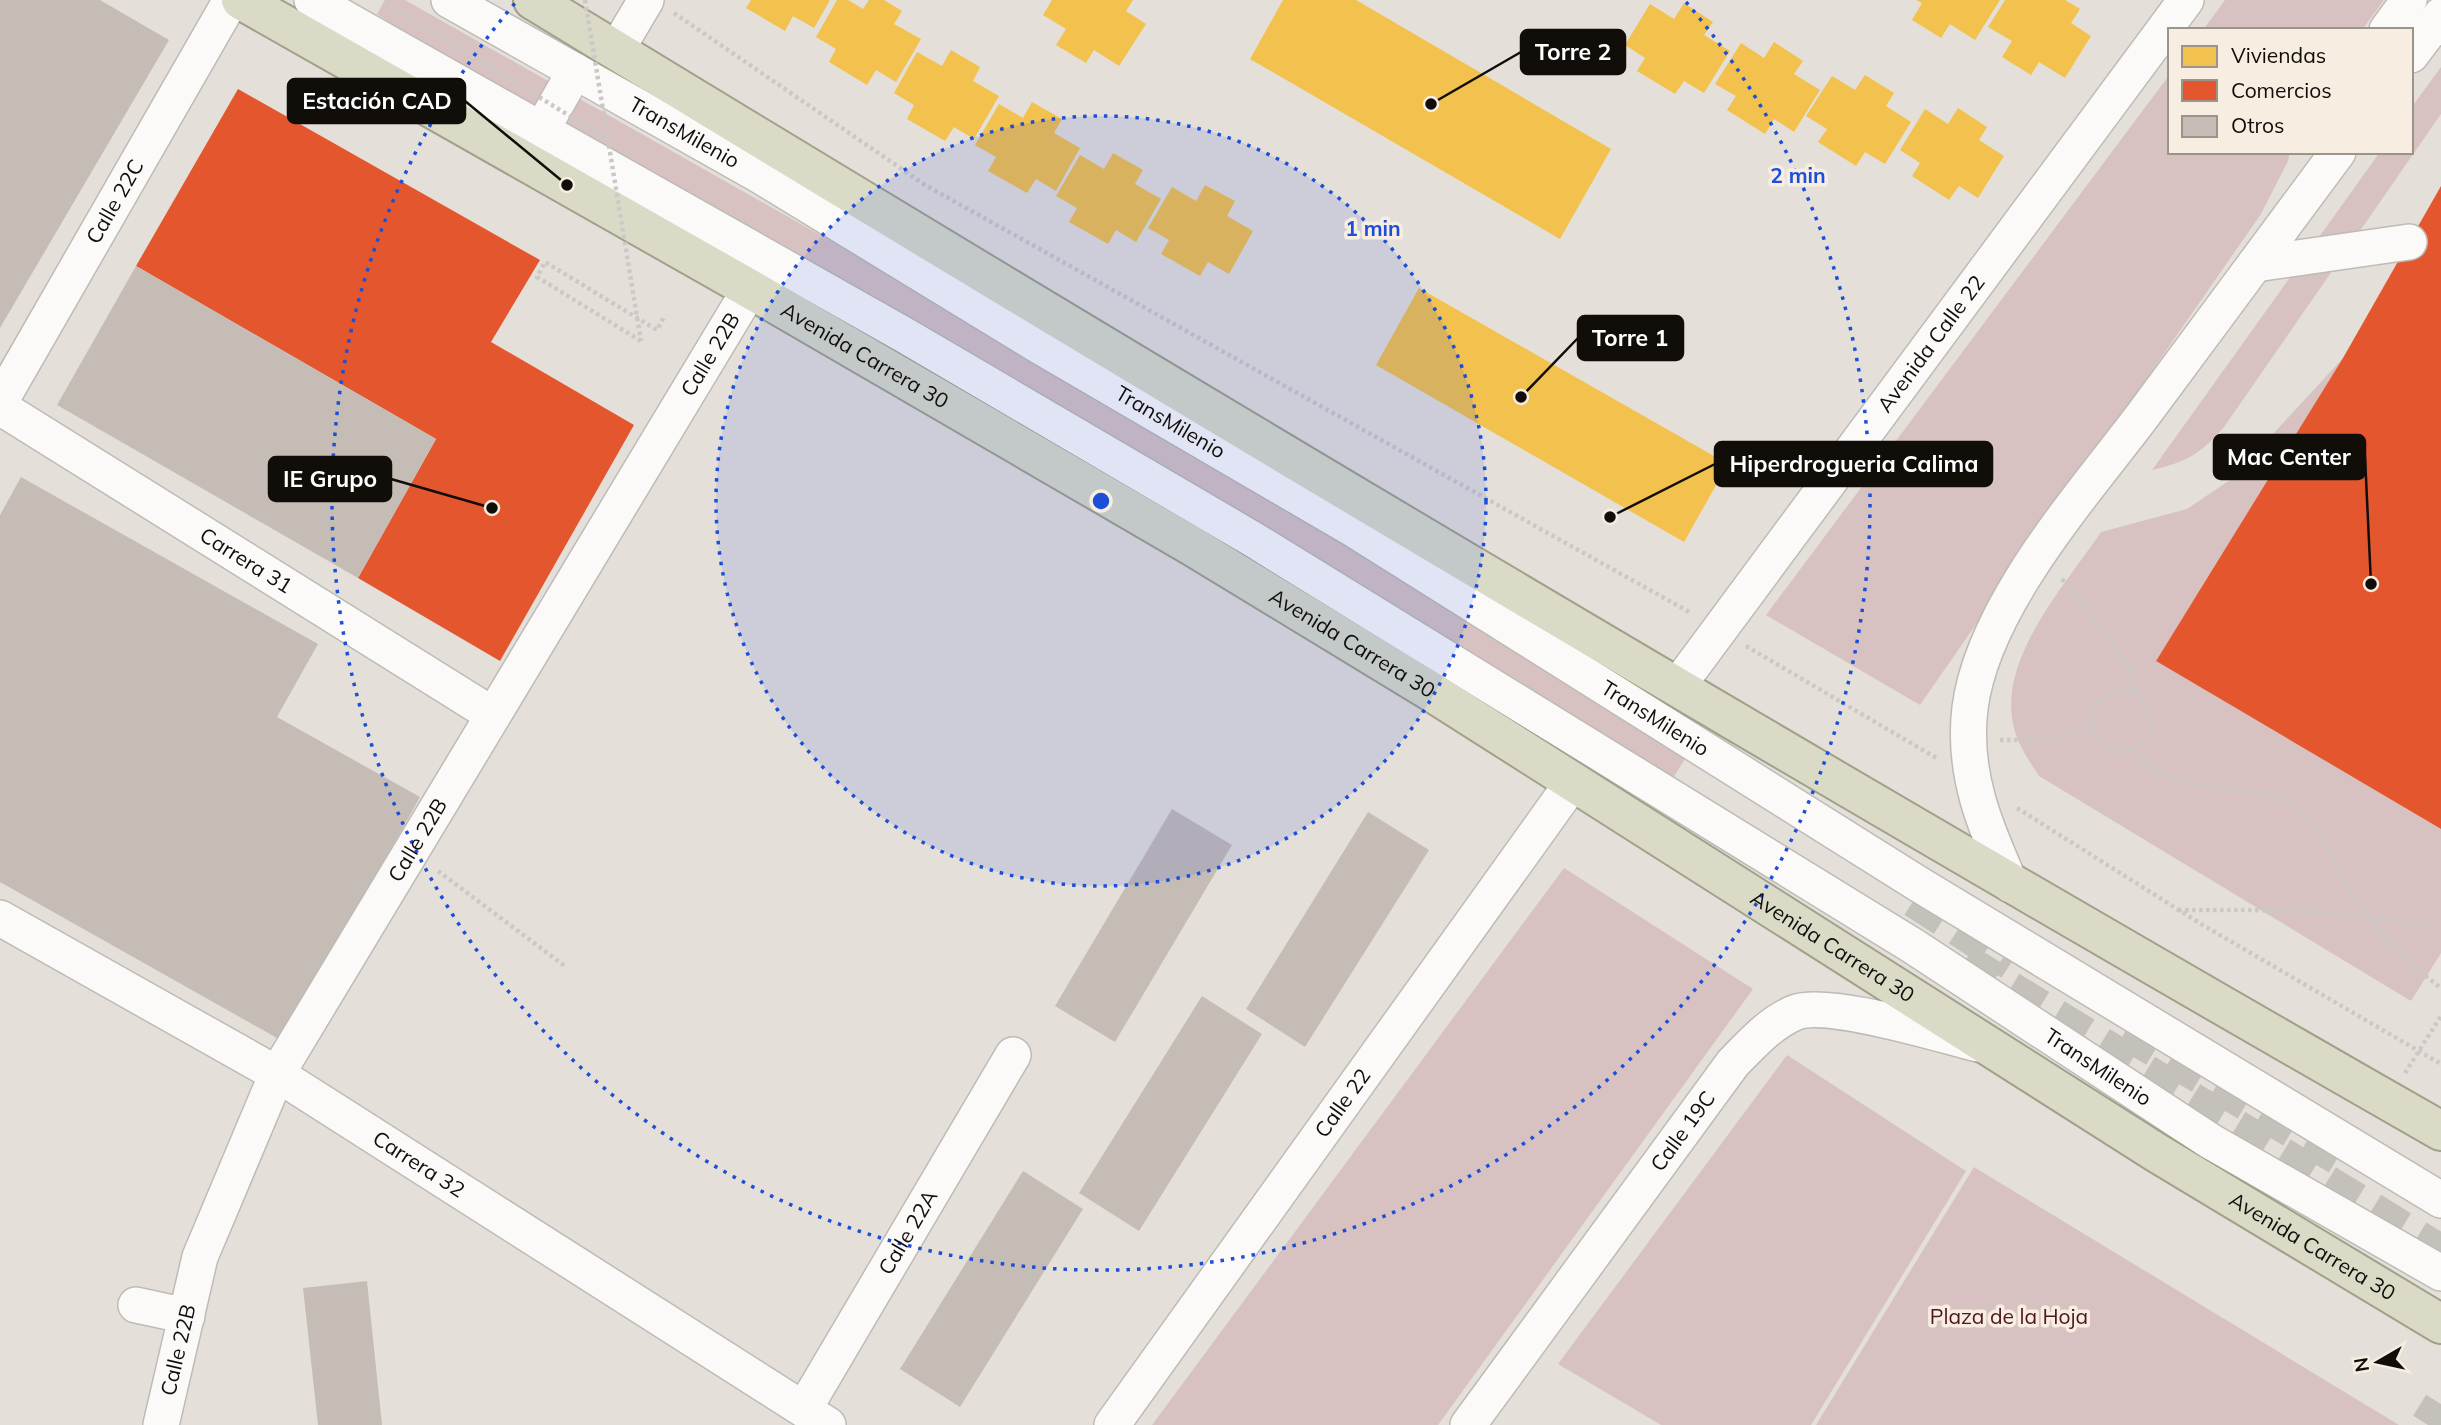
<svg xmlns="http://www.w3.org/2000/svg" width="2441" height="1425" font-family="Mulish,sans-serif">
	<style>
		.green { fill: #d7c2c1 }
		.homes { fill: #f2c14e }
		.shops { fill: #e4572e }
		.building { fill: #c6bcb6 }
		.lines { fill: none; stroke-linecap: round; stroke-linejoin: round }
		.minor-tunnel { stroke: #c4c0ba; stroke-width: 35; stroke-dasharray: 35 18; stroke-linecap: butt }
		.minor-casing { stroke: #bebbb6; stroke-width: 38 }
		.highway-casing { stroke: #a1a08a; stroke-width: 42 }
		.path { stroke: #cac9c7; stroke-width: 4.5; stroke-dasharray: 3.5 3.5; stroke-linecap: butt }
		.minor { stroke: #fbfaf9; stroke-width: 35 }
		.highway { stroke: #dadac7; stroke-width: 38 }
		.path-bridge { stroke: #cac9c7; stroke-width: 4.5; stroke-dasharray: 3.5 3.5; stroke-linecap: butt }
		.ring { fill: none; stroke: #1d4ed8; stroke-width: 3.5; stroke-dasharray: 3.5 7 }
		.labels { text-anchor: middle; stroke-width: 7; stroke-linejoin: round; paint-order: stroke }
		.street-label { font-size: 21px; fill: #110e0a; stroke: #f7eee1 }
		.park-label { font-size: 21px; fill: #4f1524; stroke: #f7eee1 }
		.centre { fill: #1d4ed8; stroke: #f7eee1; stroke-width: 3.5 }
		.ring-label { font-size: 21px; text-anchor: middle; font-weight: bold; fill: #1d4ed8; stroke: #f7eee1; stroke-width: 7; stroke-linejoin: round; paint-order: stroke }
		.leader { fill: none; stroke: #110e0a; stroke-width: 2.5 }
		.callout-dot { fill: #110e0a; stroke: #f7eee1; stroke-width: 2.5 }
		.callout { fill: #110e0a; stroke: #110e0a; stroke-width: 2.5 }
		.callout-label { font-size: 23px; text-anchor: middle; font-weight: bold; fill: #fff }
	</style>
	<rect width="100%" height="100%" fill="#e4e0d9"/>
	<!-- green -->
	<g class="green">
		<path d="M 385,0 L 405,0 L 951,309 L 1691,749 L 1672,780 L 520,107 L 377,14 Z"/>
		<path d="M 2225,0 L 2384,0 L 2362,30 L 2203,30 Z"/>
		<path d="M 2441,67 L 2441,114 L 2224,427 C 2201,454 2186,462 2152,470 L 2380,152 L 2411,152 L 2411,108 Z"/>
		<path d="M 2170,74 L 2170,152 L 2290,152 L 2288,161 L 2261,214 L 1920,705 L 1766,615 Z"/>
		<path d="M 2343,358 L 2156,661 L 2441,829 L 2441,953 L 2411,1001 L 2039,776 C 2028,759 2017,744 2013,723 C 1999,657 2066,584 2101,532 L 2187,509 L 2245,470 L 2272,435 Z"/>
		<path d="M 1564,868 L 1753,989 L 1438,1425 L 1152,1425 Z"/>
		<path d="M 1787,1055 L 1966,1171 L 1811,1425 L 1661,1425 L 1558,1364 Z"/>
		<path d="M 1974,1167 L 2399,1425 L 1816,1425 Z"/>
	</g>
	<!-- homes -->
	<g class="homes">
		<path d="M 751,0 L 830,0 L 814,28 L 793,16 L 785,31 L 746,8 Z"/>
		<path d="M 837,0 L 848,0 L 863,9 L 869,0 L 884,0 L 902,11 L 894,24 L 921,39 L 896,82 L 876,70 L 867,85 L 829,62 L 836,49 L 816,37 Z"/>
		<path d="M 1052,0 L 1133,0 L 1126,11 L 1146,24 L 1119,66 L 1094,50 L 1086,63 L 1056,45 L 1066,29 L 1043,15 Z"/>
		<path d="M 1283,0 L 1356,0 L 1611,149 L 1560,239 L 1250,59 Z"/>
		<path d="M 1916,0 L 2000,0 L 1975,40 L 1950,24 L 1941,38 L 1912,20 L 1922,3 Z"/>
		<path d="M 2005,0 L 2065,0 L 2080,9 L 2071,23 L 2091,36 L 2065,78 L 2039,62 L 2031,75 L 2002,57 L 2012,41 L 1988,27 Z"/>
		<path d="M 1684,3 L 1713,22 L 1704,35 L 1730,51 L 1704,93 L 1684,81 L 1675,94 L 1637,71 L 1645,58 L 1625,45 L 1650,4 L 1674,19 Z"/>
		<path d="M 1774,42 L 1803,61 L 1794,74 L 1820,90 L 1794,132 L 1774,119 L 1765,134 L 1727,110 L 1736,96 L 1715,84 L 1741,43 L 1764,58 Z"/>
		<path d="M 951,50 L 980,67 L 973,81 L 999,96 L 974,139 L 954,127 L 945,141 L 907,119 L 914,105 L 894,93 L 917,52 L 942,66 Z"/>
		<path d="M 1865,75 L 1894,93 L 1886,106 L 1911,122 L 1885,164 L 1865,152 L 1856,166 L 1818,142 L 1827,129 L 1806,116 L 1832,76 L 1855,90 Z"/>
		<path d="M 1032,102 L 1062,119 L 1054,133 L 1080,148 L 1056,191 L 1036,179 L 1027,193 L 988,171 L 996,157 L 975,145 L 999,104 L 1023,118 Z"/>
		<path d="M 1958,108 L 1987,127 L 1979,140 L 2004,156 L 1978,198 L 1959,186 L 1949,200 L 1912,176 L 1920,163 L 1900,150 L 1925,109 L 1948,124 Z"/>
		<path d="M 1113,153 L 1143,170 L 1135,184 L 1161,199 L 1136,242 L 1116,230 L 1108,244 L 1069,222 L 1077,208 L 1056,196 L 1080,155 L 1104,169 Z"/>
		<path d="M 1205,185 L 1235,201 L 1227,216 L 1253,231 L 1229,274 L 1208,262 L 1200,276 L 1161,254 L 1169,240 L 1148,228 L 1172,187 L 1196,201 Z"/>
		<path d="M 1419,288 L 1728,464 L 1684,542 L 1376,365 Z"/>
	</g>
	<!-- shops -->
	<g class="shops">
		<path d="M 238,89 L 540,260 L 491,342 L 634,425 L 500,661 L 358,578 L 436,439 L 136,266 Z"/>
		<path d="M 2441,186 L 2441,829 L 2156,661 L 2343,358 Z"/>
	</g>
	<!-- building -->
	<g class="building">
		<path d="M 0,0 L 100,0 L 169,40 L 0,328 Z"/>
		<path d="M 136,266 L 436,439 L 358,578 L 57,405 Z"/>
		<path d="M 21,477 L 318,644 L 277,717 L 420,797 L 284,1042 L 0,882 L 0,515 Z"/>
		<path d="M 1172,809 L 1232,845 L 1115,1042 L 1055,1006 Z"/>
		<path d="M 1368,812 L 1429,850 L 1305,1047 L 1246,1009 Z"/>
		<path d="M 1202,996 L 1262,1034 L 1139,1231 L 1079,1193 Z"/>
		<path d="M 1023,1171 L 1083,1209 L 960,1407 L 900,1369 Z"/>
		<path d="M 367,1281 L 382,1425 L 318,1425 L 303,1288 Z"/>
	</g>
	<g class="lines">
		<!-- minor-tunnel -->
		<g class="minor-tunnel">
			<path d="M 1914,900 L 2011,963"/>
			<path d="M 1965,961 L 2441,1252"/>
			<path d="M 2125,1032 L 2339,1158"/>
			<path d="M 2428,1425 L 2441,1404"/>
		</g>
		<defs>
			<g id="minor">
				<path id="s1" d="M 312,0 L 906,336 L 1254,540 L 1913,946 L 2210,1141 L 2441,1273"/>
				<path id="s2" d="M 449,0 L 759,175 L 1036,344 L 1353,529 L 1920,885 L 2441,1200"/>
				<path d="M 2387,30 L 2409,0"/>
				<path d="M 617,49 L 646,0"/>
				<path d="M 2411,55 L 2441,15"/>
				<path d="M 541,131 L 575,71"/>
				<path d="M 2255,264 L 2409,242"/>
				<path id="s3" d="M 0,402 L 231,0"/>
				<path id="s4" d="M 0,407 L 493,715"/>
				<path id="s5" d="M 1677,687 L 2186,0"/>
				<path d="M 2011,885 C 1985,827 1962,773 1970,708 C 1983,606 2082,496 2143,415 C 2208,327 2273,240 2338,152"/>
				<path id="s6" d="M 0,918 L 277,1074 L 828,1425"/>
				<path d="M 136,1305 L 187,1316"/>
				<path id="s7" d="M 804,1409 L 1013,1055"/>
				<path id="s8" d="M 161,1425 L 200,1257 L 277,1074 L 750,289"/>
				<path id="s9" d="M 1112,1425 L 1573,782"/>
				<path id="s10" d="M 1468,1425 L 1733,1063 C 1752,1044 1769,1024 1794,1013 C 1826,999 1941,1035 1978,1044"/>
			</g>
			<g id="highway">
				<path id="s11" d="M 241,0 L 750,289 L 1192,546 L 1427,689 L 2157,1153 L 2441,1324"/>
				<path d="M 533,0 C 1164,385 1799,764 2441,1131"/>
			</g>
		</defs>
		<!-- minor casing -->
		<use href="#minor" class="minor-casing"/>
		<!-- highway casing -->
		<use href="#highway" class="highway-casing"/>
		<!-- path -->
		<g class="path">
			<path d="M 674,13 L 925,185 L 1691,613"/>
			<path d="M 641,341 L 537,277 L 545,262 L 657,330 L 665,315"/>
			<path d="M 2062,579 L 2126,660 L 2139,696"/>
			<path d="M 1746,646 L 1938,759"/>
			<circle cx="2121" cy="721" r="30"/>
			<path d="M 2000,740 L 2046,740 L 2092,727"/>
			<path d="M 2132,749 C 2185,811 2252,770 2302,813 C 2319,828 2328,852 2339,872 C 2365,916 2399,957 2441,988"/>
			<path d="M 2017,808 L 2201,924 L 2441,1064"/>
			<path d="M 438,871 L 566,967"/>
			<path d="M 2178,910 C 2270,910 2349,908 2441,929"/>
			<path d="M 2405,1073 L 2441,1016"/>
		</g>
		<!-- minor -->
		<use href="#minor" class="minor"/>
		<!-- highway -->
		<use href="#highway" class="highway"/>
		<!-- path-bridge -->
		<g class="path-bridge">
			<path d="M 585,0 L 641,341"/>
			<path d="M 384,2 L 609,140"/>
		</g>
	</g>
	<!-- distance rings -->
	<circle cx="1101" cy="501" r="385" fill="#1d4ed8" fill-opacity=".12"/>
	<g class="ring">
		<circle cx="1101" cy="501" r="385"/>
		<path d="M1686 2A769 769 0 1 1 516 2"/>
	</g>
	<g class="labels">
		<!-- street labels -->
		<g class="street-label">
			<text dy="7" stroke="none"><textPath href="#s2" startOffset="270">TransMilenio</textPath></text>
			<text dy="7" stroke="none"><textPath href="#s3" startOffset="231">Calle 22C</textPath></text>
			<text dy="7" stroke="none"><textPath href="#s5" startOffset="427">Avenida Calle 22</textPath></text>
			<text dy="7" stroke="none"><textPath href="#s8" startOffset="1211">Calle 22B</textPath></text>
			<text dy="7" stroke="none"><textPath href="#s11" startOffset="718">Avenida Carrera 30</textPath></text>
			<text dy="7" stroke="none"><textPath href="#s2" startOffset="836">TransMilenio</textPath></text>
			<text dy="7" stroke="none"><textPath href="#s4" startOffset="290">Carrera 31</textPath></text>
			<text dy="7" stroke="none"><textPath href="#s11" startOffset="1284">Avenida Carrera 30</textPath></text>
			<text dy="7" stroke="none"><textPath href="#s2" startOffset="1404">TransMilenio</textPath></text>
			<text dy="7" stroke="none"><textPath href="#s8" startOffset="644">Calle 22B</textPath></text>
			<text dy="7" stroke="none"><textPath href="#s11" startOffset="1852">Avenida Carrera 30</textPath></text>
			<text dy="7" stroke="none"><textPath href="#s1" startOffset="2081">TransMilenio</textPath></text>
			<text dy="7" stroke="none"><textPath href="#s9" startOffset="396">Calle 22</textPath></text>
			<text dy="7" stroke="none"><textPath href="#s10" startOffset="364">Calle 19C</textPath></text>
			<text dy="7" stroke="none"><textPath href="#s6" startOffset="486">Carrera 32</textPath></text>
			<text dy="7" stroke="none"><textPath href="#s7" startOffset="205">Calle 22A</textPath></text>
			<text dy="7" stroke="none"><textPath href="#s11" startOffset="2418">Avenida Carrera 30</textPath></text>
			<text dy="7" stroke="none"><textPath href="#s8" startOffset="77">Calle 22B</textPath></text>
		</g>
		<!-- park labels -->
		<g class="park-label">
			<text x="2009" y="1324">Plaza de la Hoja</text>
		</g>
	</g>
	<circle cx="1101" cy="501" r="10" class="centre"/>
	<g class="ring-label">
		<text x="1798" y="183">2 min</text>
		<text x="1373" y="236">1 min</text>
	</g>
	<!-- callouts -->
	<path class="leader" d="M1431 104L1521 52M567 185L465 101M1521 397L1578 338M2371 584L2365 457M1610 517L1715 464M492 508L391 479"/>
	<g class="callout-dot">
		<circle cx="1431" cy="104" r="7"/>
		<circle cx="567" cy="185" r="7"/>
		<circle cx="1521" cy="397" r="7"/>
		<circle cx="2371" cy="584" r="7"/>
		<circle cx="1610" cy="517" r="7"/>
		<circle cx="492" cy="508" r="7"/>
	</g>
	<g class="callout">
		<rect x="1521" y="30" width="104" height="44" rx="7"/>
		<rect x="288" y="79" width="177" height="44" rx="7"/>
		<rect x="1578" y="316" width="105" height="44" rx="7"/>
		<rect x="2214" y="435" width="151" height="44" rx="7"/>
		<rect x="1715" y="442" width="277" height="44" rx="7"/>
		<rect x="269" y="457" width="122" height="44" rx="7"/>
	</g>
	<g class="callout-label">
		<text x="1573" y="60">Torre 2</text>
		<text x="377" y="109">Estación CAD</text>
		<text x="1630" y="346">Torre 1</text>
		<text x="2289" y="465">Mac Center</text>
		<text x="1854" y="472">Hiperdrogueria Calima</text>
		<text x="330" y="487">IE Grupo</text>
	</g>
	<!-- legend -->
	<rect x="2168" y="28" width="245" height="126" fill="#f7eee1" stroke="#9b948b" stroke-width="2"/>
	<rect x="2182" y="46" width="35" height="21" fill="#f2c14e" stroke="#9b948b" stroke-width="2"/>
	<text x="2231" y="63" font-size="21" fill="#110e0a">Viviendas</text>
	<rect x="2182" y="80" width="35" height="21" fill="#e4572e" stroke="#9b948b" stroke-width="2"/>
	<text x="2231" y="98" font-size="21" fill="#110e0a">Comercios</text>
	<rect x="2182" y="116" width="35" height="21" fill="#c6bcb6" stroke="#9b948b" stroke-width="2"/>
	<text x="2231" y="133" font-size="21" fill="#110e0a">Otros</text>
	<!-- north arrow -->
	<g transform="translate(2378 1362) rotate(261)" stroke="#f7eee1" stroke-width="5" paint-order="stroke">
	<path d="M0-5L12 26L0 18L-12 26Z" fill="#110e0a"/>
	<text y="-10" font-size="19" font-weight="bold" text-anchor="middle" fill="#110e0a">N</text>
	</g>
</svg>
